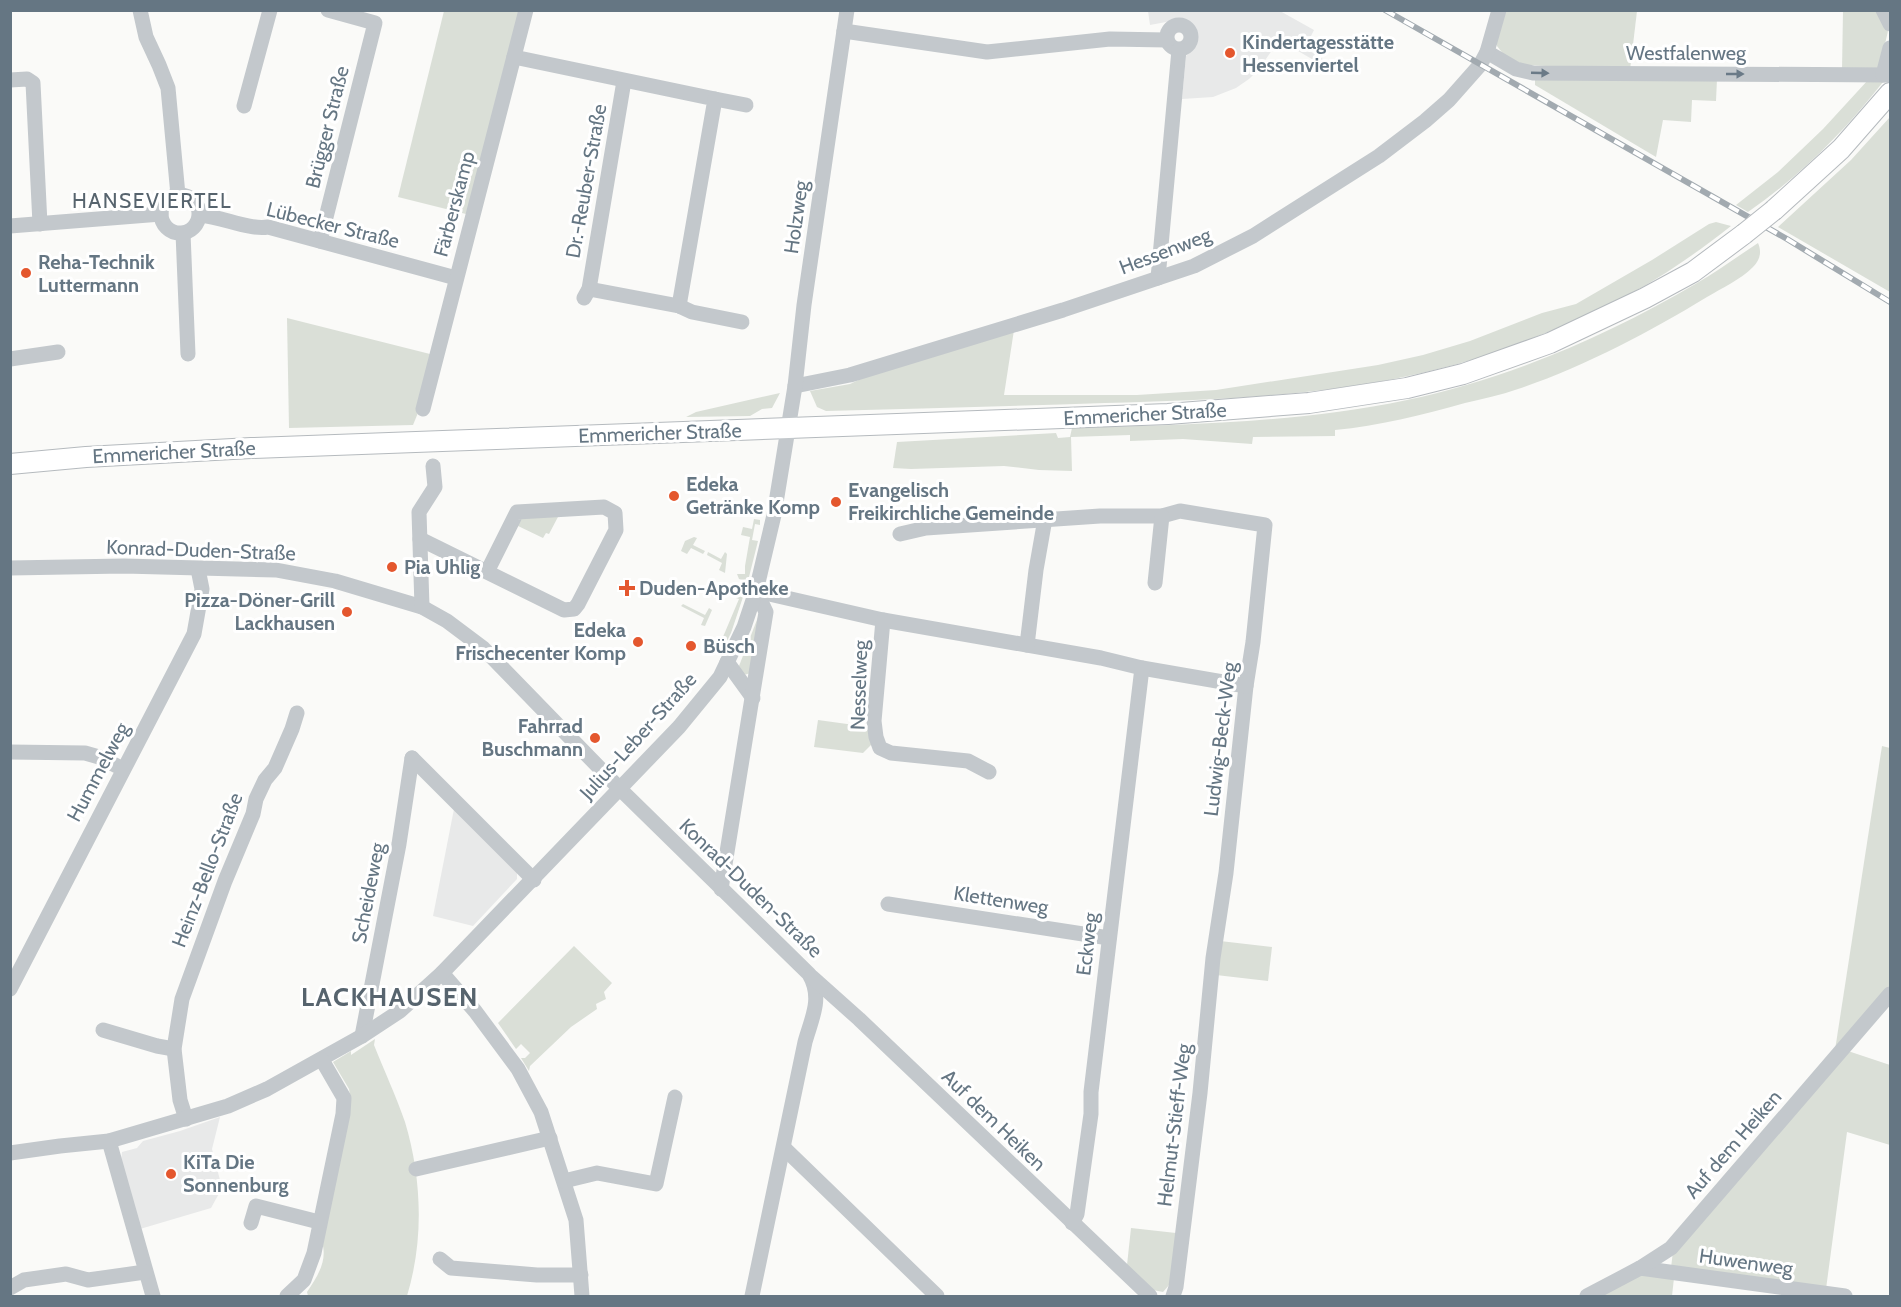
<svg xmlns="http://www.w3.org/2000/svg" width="1901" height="1307" font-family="Cabin,sans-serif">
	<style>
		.built { fill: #e8e9e9 }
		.green { fill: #dadfd7 }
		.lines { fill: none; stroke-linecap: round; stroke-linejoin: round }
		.major-casing { stroke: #b5babe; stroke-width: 22 }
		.minor { stroke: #c3c8cc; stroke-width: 15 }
		.major { stroke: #fff; stroke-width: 20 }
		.rail-casing { stroke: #a2aab0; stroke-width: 6 }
		.rail { stroke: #fff; stroke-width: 4; stroke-dasharray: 11; stroke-linecap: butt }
		.major-bridge-casing { stroke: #b5babe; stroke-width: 22; stroke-linecap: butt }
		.major-bridge { stroke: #fff; stroke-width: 20 }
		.oneway { fill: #6a7a87 }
		.poi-dot { fill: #e4572e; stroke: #fff; stroke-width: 2 }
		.labels { text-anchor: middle; stroke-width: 6; stroke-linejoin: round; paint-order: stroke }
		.poi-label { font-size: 20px; font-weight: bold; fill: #657683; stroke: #fff; text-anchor: start }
		.street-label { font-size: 20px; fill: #657683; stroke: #fff }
		.neighbourhood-label { font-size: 21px; letter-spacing: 1.5px; fill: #57646e; stroke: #fff }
		.district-label { font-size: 26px; font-weight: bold; letter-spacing: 1.5px; fill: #57646e; stroke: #fff }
	</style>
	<rect width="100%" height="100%" fill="#fafaf8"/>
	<!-- built -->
	<g class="built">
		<path d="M 1148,11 L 1280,11 L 1314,30 L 1305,48 L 1326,61 L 1324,66 L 1279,40 L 1259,69 L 1249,79 L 1236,88 L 1213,97 L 1182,99 L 1186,56 L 1197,43 L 1197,30 L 1190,22 L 1182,19 L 1150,25 Z"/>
		<path d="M 454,809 L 517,872 L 517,879 L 473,926 L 433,916 Z"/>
		<path d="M 220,1117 L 212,1149 L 222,1188 L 211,1208 L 140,1229 L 121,1161 L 122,1152 L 137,1148 L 143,1141 L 180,1131 Z"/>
	</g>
	<!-- green -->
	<g class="green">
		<path d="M 444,11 L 523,11 L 470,215 L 398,197 Z"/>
		<path d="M 1503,11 L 1637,11 L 1630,70 L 1524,65 L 1504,55 L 1497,46 L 1496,35 Z"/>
		<path d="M 1843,11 L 1878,11 L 1888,31 L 1879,70 L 1842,70 Z"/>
		<path d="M 1535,78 L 1717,79 L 1716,101 L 1692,100 L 1691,122 L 1663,120 L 1656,157 L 1535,85 Z"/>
		<path d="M 1868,80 L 1883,82 C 1844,132 1800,176 1748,212 L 1736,205 L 1778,172 L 1823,129 Z"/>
		<path d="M 1890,117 L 1890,292 L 1778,227 L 1851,160 Z"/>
		<path d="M 1716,222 L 1731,226 C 1716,238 1701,249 1685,260 C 1633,297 1572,324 1512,346 C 1382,395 1242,399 1105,403 C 1012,406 919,409 826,411 L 817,407 L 810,391 L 850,384 L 867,376 L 1014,330 L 1004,395 L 1137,395 L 1216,390 L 1378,365 L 1423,355 L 1470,341 L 1542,313 L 1576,304 L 1652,260 L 1709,224 Z"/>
		<path d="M 1758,243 C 1762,252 1760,260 1753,267 C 1740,280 1722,288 1707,297 C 1650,332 1581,368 1518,389 C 1501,395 1482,399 1465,403 C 1422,415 1379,426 1335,430 L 1335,436 L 1253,437 L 1252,444 L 1183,439 L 1130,441 L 1130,435 L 1071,437 L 1072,471 L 1039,470 L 1004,466 L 911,469 L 893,468 L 897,442 L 1056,433 L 1058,438 L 1070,437 L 1072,428 C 1184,425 1297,423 1407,400 C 1510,378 1607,336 1697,283 C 1718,271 1738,256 1758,243 Z"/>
		<path d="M 287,318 L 434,355 L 420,408 L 413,425 L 289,428 Z"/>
		<path d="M 780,393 L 772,408 L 762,409 L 750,416 L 686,417 L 696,412 Z"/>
		<path d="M 559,515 L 549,534 L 546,533 L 543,538 L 516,525 L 521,518 Z"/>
		<path d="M 754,519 L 760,520 L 760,525 L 755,524 L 752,540 L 758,541 L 748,581 L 739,579 L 737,574 L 745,574 L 745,566 L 750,537 L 741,535 L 743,527 L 752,529 Z"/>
		<path d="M 694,537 L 697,538 L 693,545 L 705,551 L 703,554 L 691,548 L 687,554 L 681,551 L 685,541 Z"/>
		<path d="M 708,552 L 721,559 L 725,552 L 727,554 L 725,573 L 719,570 L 722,563 L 707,555 Z"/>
		<path d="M 731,595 L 743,597 L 731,633 L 723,649 L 710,642 L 711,640 L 720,644 L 739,599 L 730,596 Z"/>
		<path d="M 683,604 L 705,615 L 709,608 L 712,610 L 705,626 L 701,625 L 704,618 L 681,606 Z"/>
		<path d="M 760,612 L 754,672 L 744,675 L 740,671 L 739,666 Z"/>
		<path d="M 818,720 L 869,727 L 873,743 L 863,753 L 814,747 Z"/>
		<path d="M 1882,746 L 1890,748 L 1890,987 L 1835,1050 Z"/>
		<path d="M 1220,941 L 1272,947 L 1268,981 L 1216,975 Z"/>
		<path d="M 574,946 L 612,983 L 604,992 L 606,999 L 596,1004 L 597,1009 L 571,1027 L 530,1066 L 529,1071 L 521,1058 L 525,1058 L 530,1053 L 521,1044 L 516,1049 L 498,1023 Z"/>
		<path d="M 375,1039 L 374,1045 C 384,1070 396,1096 405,1122 C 422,1179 424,1240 407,1296 L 308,1296 L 307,1292 C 317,1277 328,1261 322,1242 L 351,1101 L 349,1089 L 333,1062 L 351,1051 L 351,1055 Z"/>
		<path d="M 1848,1051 L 1890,1065 L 1890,1145 L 1847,1132 L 1826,1289 L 1671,1268 L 1673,1251 Z"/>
		<path d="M 1131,1228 L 1176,1233 L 1170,1284 L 1163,1292 L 1153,1290 L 1127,1265 Z"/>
		<path d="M 1638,1273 L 1674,1278 L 1672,1296 L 1600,1296 Z"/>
	</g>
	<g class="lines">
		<defs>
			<g id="major">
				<path d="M 1774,210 L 1841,149 L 1890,93"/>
				<path d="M 10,464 L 86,457 L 251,448 L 1168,414 L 1309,403 L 1407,388 L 1463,374 L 1550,343 L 1645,298 L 1693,272 L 1744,234"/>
			</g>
		</defs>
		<!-- major casing -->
		<use href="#major" class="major-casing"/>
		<!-- minor -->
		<g class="minor">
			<path d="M 140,10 L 146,37 L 159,65 L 168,88 L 178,195"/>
			<path d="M 1883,10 L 1890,24"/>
			<circle cx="1179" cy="37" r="12"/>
			<path d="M 844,31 L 987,52 L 1110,39 L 1167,40"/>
			<path d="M 1487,52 L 1516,69 L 1533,73 L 1890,75"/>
			<path d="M 514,57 L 715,99 L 679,306"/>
			<path d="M 1883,75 L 1890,48"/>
			<path d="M 10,80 L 27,79 L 33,83 L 40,224"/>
			<path d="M 715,99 L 746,105"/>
			<path d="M 244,106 L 270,10"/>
			<circle cx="180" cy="214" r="19"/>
			<path d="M 200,215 C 223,217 248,230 268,227 L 456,278"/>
			<path d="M 10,226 L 161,214"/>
			<path d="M 183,233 L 188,354"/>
			<path d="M 320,241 L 375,23 L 328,10"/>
			<path d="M 1158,278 L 1179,50"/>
			<path d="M 589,289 L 679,306 L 692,312 L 742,322"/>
			<path d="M 584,298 L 589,289 L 624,81"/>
			<path d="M 10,359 L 58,352"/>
			<path d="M 795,386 L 850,375 L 1063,310 L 1194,266 L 1253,236 L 1379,156 L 1425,121 L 1449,100 L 1480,65 L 1487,52 L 1499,10"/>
			<path d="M 423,409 L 526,10"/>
			<path d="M 900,534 L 926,528 L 1100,516 L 1162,516 L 1180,511 L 1265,525 L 1253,642 L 1246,686 L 1226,873 L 1213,958 L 1200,1093 L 1176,1287 L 1173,1296"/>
			<path d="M 420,539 L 564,610 L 574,609 L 578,604 L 616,530 L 615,513 L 604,507 L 517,512 L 487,572"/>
			<path d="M 10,568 L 124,566 L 276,570 L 335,581 L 422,607 L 447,621 L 483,648 L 620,789 L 809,974 C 823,998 812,1017 805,1042 L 752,1296"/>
			<path d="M 1155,583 L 1162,516"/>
			<path d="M 756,591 L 883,620 L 1101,658 L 1142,668 L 1246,686"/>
			<path d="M 422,607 L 419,512 L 435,487 L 433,466"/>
			<path d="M 883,620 L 874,721 L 876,737 L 880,748 L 891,753 L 968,761 L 989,772"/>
			<path d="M 1027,645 L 1036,570 L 1045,519"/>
			<path d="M 727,662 L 753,698"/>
			<path d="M 10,752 L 85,753 L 99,757 L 123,769"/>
			<path d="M 412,758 L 534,880"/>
			<path d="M 721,889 L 766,612 L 756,591"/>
			<path d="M 888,904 L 1109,938"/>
			<path d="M 442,973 L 475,1011 L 518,1069 L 541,1112 L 576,1220 L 582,1296"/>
			<path d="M 812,977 L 859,1019 L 1150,1296"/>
			<path d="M 10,989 L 194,634 L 202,589 L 198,569"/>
			<path d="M 103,1030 L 157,1046 L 174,1049"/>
			<path d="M 362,1036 L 399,844 L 412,758"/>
			<path d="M 186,1119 L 180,1100 L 174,1049 L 182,999 L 225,881 L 253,814 L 256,799 L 265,780 L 275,768 L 292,729 L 297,713"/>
			<path d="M 109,1141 L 153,1296"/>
			<path d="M 784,1148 L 937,1296"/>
			<path d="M 10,1153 L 60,1146 L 109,1141 L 228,1106 L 267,1089 L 362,1036 L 400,1011 L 442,973 L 679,727 L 720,677 L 744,627 L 756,591 L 774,515 L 795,386 L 804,305 L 847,10"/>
			<path d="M 416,1169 L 550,1138"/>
			<path d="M 564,1181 L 597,1173 L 656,1184 L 675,1097"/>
			<path d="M 251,1223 L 256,1206 L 319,1222"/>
			<path d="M 1072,1223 L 1077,1214 L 1091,1114 L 1091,1092 L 1142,668"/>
			<path d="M 440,1259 L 451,1268 L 537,1275 L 581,1275"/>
			<path d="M 1640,1268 L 1845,1296"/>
			<path d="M 10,1288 L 24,1280 L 66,1274 L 88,1280 L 145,1272"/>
			<path d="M 287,1296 L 304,1280 L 314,1253 L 343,1114 L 344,1098 L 322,1060"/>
			<path d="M 1587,1296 L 1640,1268 L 1671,1248 L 1890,994"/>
		</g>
		<!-- major -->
		<use href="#major" class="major"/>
		<defs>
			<path id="rail" d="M 1385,10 L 1787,239 L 1890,302"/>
		</defs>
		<!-- rail casing -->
		<use href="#rail" class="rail-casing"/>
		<!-- rail -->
		<use href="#rail" class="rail"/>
		<defs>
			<path id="major-bridge" d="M 1744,234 L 1774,210"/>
		</defs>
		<!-- major-bridge casing -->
		<use href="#major-bridge" class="major-bridge-casing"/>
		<!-- major-bridge -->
		<use href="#major-bridge" class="major-bridge"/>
	</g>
	<!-- one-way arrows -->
	<defs><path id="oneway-solid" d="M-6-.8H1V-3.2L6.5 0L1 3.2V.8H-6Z" transform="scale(1.5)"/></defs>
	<g class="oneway">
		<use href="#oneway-solid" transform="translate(1540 73) rotate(2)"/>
		<use href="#oneway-solid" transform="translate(1735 74)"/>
	</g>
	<!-- markers -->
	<g class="poi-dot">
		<circle cx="1230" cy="53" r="6"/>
		<circle cx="26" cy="273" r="6"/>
		<circle cx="674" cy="496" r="6"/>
		<circle cx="836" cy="502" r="6"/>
		<circle cx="392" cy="567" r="6"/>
		<path d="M624 579h6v6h6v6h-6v6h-6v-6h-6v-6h6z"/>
		<circle cx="347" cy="612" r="6"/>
		<circle cx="638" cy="642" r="6"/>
		<circle cx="691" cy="646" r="6"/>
		<circle cx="595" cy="738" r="6"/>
		<circle cx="171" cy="1174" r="6"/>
	</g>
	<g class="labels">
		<!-- poi labels -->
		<g class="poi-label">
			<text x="1242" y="49">Kindertagesstätte<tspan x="1242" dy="23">Hessenviertel</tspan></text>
			<text x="38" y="269">Reha-Technik<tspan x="38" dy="23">Luttermann</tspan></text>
			<text x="686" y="491">Edeka<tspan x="686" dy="23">Getränke Komp</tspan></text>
			<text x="848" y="497">Evangelisch<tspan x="848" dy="23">Freikirchliche Gemeinde</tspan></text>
			<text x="404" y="574">Pia Uhlig</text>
			<text x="639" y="595">Duden-Apotheke</text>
			<text x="335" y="607" text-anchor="end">Pizza-Döner-Grill<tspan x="335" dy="23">Lackhausen</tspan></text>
			<text x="626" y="637" text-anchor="end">Edeka<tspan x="626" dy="23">Frischecenter Komp</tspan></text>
			<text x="703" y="653">Büsch</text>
			<text x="583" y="733" text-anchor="end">Fahrrad<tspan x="583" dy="23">Buschmann</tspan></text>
			<text x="183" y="1169">KiTa Die<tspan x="183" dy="23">Sonnenburg</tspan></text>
		</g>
		<!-- street labels -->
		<g class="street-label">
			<text x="1686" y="60">Westfalenweg</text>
			<text transform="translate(327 127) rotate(-76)" y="7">Brügger Straße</text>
			<text transform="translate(586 181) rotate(-80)" y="7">Dr.-Reuber-Straße</text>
			<text transform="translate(454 204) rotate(-75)" y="7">Färberskamp</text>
			<text transform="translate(796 217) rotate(-82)" y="7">Holzweg</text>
			<text transform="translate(333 225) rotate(14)" y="7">Lübecker Straße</text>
			<text transform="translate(1165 251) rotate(-21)" y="7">Hessenweg</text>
			<text transform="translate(1145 414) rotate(-3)" y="7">Emmericher Straße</text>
			<text transform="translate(660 433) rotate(-2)" y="7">Emmericher Straße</text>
			<text transform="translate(174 452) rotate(-3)" y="7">Emmericher Straße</text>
			<text transform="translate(201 550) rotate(2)" y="7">Konrad-Duden-Straße</text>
			<text transform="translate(859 685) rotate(-88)" y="7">Nesselweg</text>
			<text transform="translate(638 736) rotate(-48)" y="7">Julius-Leber-Straße</text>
			<text transform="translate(1220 739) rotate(-83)" y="7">Ludwig-Beck-Weg</text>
			<text transform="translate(98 772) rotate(-62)" y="7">Hummelweg</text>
			<text transform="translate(207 870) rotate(-69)" y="7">Heinz-Bello-Straße</text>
			<text transform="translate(751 888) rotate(44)" y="7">Konrad-Duden-Straße</text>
			<text transform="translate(368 893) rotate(-79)" y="7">Scheideweg</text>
			<text transform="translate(1001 900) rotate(9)" y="7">Klettenweg</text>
			<text transform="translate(1087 944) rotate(-83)" y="7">Eckweg</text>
			<text transform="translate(994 1120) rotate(44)" y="7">Auf dem Heiken</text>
			<text transform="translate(1174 1125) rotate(-83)" y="7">Helmut-Stieff-Weg</text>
			<text transform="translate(1733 1144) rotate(-49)" y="7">Auf dem Heiken</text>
			<text transform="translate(1746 1262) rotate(8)" y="7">Huwenweg</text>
		</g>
		<!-- neighbourhood labels -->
		<g class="neighbourhood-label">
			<text x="152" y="208">HANSEVIERTEL</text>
		</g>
		<!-- district labels -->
		<g class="district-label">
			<text x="390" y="1006">LACKHAUSEN</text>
		</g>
	</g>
	<!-- border -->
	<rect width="1901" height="1307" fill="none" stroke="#657683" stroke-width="24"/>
</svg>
